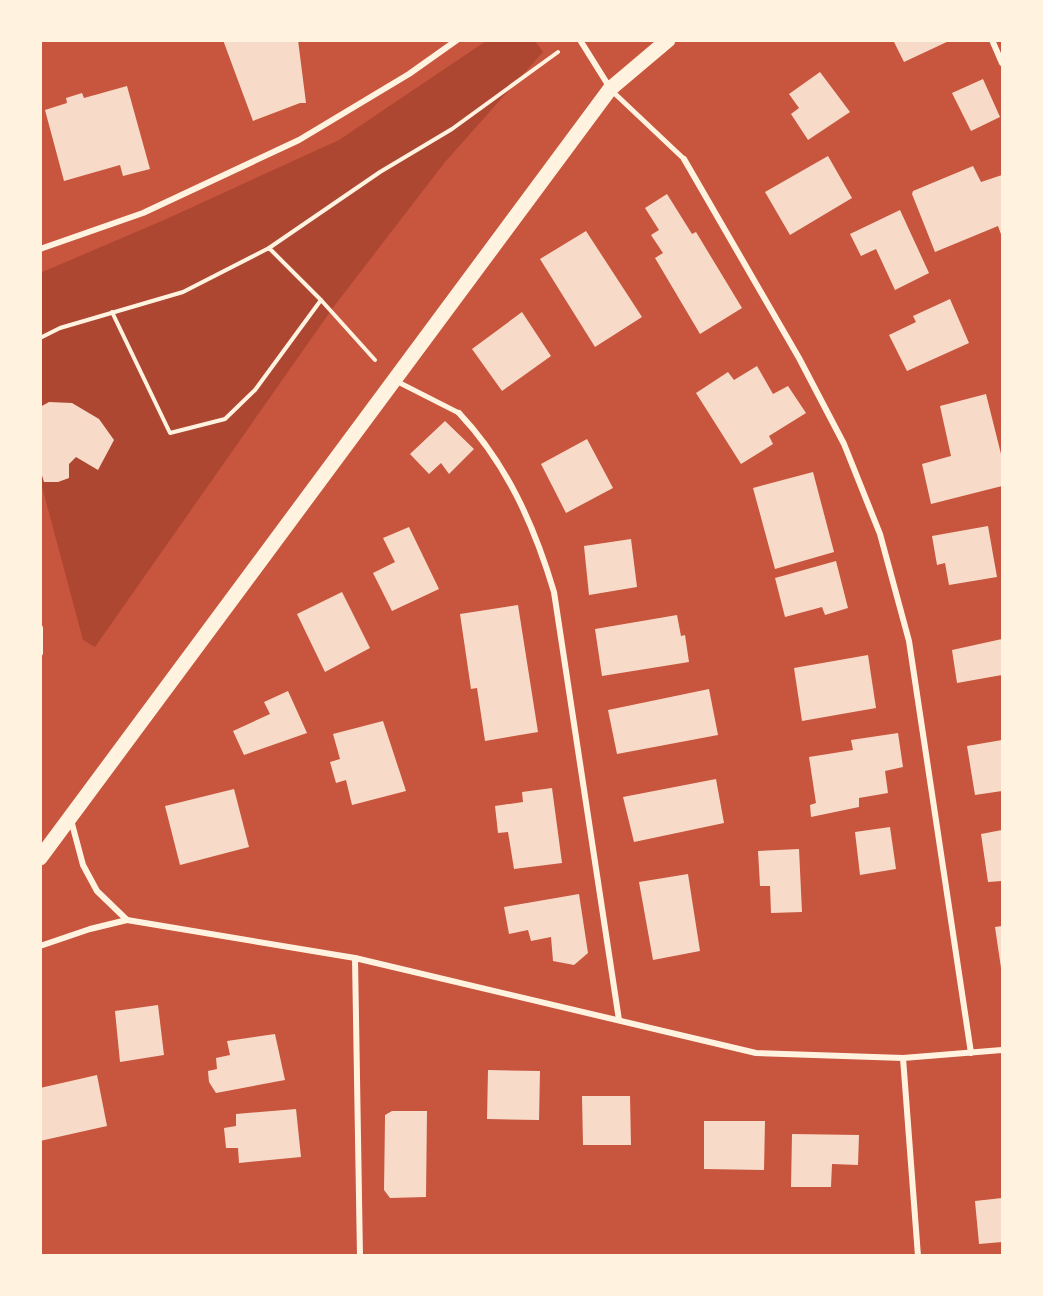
<svg xmlns="http://www.w3.org/2000/svg" width="1043" height="1296" font-family="'IBM Plex Sans',sans-serif">
	<style>
		.green { fill: #ae4732 }
		.building { fill: #f7dbc8 }
		.lines { fill: none; stroke-linecap: round; stroke-linejoin: round }
		.path { stroke: #fff3e0; stroke-width: 4 }
		.pedestrian { stroke: #fff3e0; stroke-width: 5 }
		.minor { stroke: #fff3e0; stroke-width: 6 }
		.primary { stroke: #fff3e0; stroke-width: 15 }
	</style>
	<rect width="100%" height="100%" fill="#c8553d"/>
	<!-- green -->
	<path class="green" d="M 486,41 L 535,41 L 543,52 L 445,162 L 332,309 L 95,647 L 83,640 L 41,483 L 40,273 L 164,220 L 339,140 Z"/>
	<!-- building -->
	<g class="building">
		<path d="M 223,40 L 298,40 L 306,103 L 300,103 L 253,121 Z"/>
		<path d="M 893,40 L 951,40 L 904,62 Z"/>
		<path d="M 820,72 L 850,112 L 808,140 L 791,114 L 799,108 L 789,94 Z"/>
		<path d="M 983,79 L 1000,117 L 971,131 L 952,93 Z"/>
		<path d="M 127,86 L 150,169 L 123,176 L 120,165 L 64,181 L 45,110 L 67,103 L 66,98 L 82,93 L 84,98 Z"/>
		<path d="M 828,156 L 852,198 L 790,235 L 765,192 Z"/>
		<path d="M 973,166 L 981,182 L 1002,175 L 1002,237 L 998,226 L 935,252 L 912,194 L 913,191 Z"/>
		<path d="M 667,194 L 692,234 L 696,232 L 742,308 L 700,334 L 655,258 L 663,253 L 651,235 L 659,230 L 645,208 Z"/>
		<path d="M 900,210 L 929,273 L 895,290 L 876,249 L 861,256 L 850,234 Z"/>
		<path d="M 586,231 L 642,317 L 595,347 L 540,259 Z"/>
		<path d="M 950,299 L 969,343 L 907,371 L 889,335 L 916,322 L 913,316 Z"/>
		<path d="M 522,312 L 551,356 L 502,391 L 472,349 Z"/>
		<path d="M 757,366 L 773,394 L 788,386 L 806,413 L 769,436 L 773,444 L 741,464 L 696,393 L 728,372 L 734,380 Z"/>
		<path d="M 986,394 L 1002,458 L 1002,486 L 931,504 L 922,464 L 951,456 L 940,406 Z"/>
		<path d="M 49,402 L 72,403 L 99,419 L 114,440 L 98,470 L 76,457 L 69,464 L 69,478 L 58,482 L 44,482 L 40,469 L 40,407 Z"/>
		<path d="M 445,421 L 474,449 L 449,474 L 441,463 L 429,474 L 410,454 Z"/>
		<path d="M 587,439 L 613,488 L 566,513 L 541,464 Z"/>
		<path d="M 813,472 L 834,552 L 775,569 L 753,488 Z"/>
		<path d="M 988,526 L 997,577 L 949,585 L 945,563 L 937,565 L 932,536 Z"/>
		<path d="M 409,527 L 439,589 L 392,611 L 373,573 L 395,562 L 383,538 Z"/>
		<path d="M 631,539 L 637,587 L 589,595 L 584,546 Z"/>
		<path d="M 836,561 L 848,608 L 825,615 L 822,607 L 785,617 L 775,578 Z"/>
		<path d="M 342,592 L 370,648 L 325,672 L 297,614 Z"/>
		<path d="M 518,605 L 538,732 L 485,741 L 477,688 L 471,689 L 460,614 Z"/>
		<path d="M 677,615 L 681,636 L 685,635 L 689,662 L 602,676 L 595,629 Z"/>
		<path d="M 1002,639 L 1002,675 L 957,683 L 952,650 Z"/>
		<path d="M 868,655 L 876,708 L 802,721 L 794,668 Z"/>
		<path d="M 709,689 L 718,735 L 617,754 L 608,710 Z"/>
		<path d="M 288,691 L 307,733 L 244,755 L 233,731 L 270,714 L 264,702 Z"/>
		<path d="M 383,721 L 406,791 L 352,805 L 346,780 L 336,783 L 330,762 L 340,759 L 333,734 Z"/>
		<path d="M 898,733 L 903,767 L 885,771 L 888,793 L 859,798 L 859,807 L 811,817 L 810,805 L 816,803 L 809,757 L 853,750 L 851,740 Z"/>
		<path d="M 1002,740 L 1002,791 L 975,795 L 967,746 Z"/>
		<path d="M 716,779 L 724,823 L 634,842 L 623,797 Z"/>
		<path d="M 552,788 L 562,863 L 514,869 L 508,832 L 498,833 L 495,806 L 523,802 L 522,792 Z"/>
		<path d="M 234,789 L 249,847 L 180,865 L 165,806 Z"/>
		<path d="M 890,827 L 896,869 L 860,875 L 855,832 Z"/>
		<path d="M 1002,830 L 1002,881 L 988,882 L 981,834 Z"/>
		<path d="M 799,849 L 802,912 L 771,913 L 770,886 L 760,886 L 758,851 Z"/>
		<path d="M 688,874 L 700,951 L 653,960 L 639,882 Z"/>
		<path d="M 579,894 L 588,953 L 574,965 L 553,961 L 551,937 L 531,941 L 528,930 L 509,934 L 504,907 Z"/>
		<path d="M 1002,926 L 1002,968 L 1001,968 L 995,927 Z"/>
		<path d="M 158,1005 L 164,1055 L 120,1062 L 115,1011 Z"/>
		<path d="M 275,1034 L 285,1080 L 216,1093 L 209,1082 L 208,1071 L 217,1069 L 216,1058 L 230,1055 L 227,1041 Z"/>
		<path d="M 488,1070 L 540,1071 L 539,1120 L 487,1119 Z"/>
		<path d="M 97,1075 L 107,1126 L 40,1141 L 40,1088 Z"/>
		<path d="M 582,1096 L 630,1096 L 631,1145 L 583,1145 Z"/>
		<path d="M 296,1109 L 301,1157 L 239,1163 L 238,1148 L 226,1148 L 224,1128 L 236,1126 L 236,1114 Z"/>
		<path d="M 392,1111 L 427,1111 L 426,1197 L 390,1198 L 384,1190 L 385,1118 L 385,1115 Z"/>
		<path d="M 704,1121 L 765,1121 L 764,1170 L 704,1169 Z"/>
		<path d="M 792,1134 L 859,1135 L 858,1165 L 832,1164 L 831,1187 L 791,1187 Z"/>
		<path d="M 1002,1198 L 1002,1242 L 979,1244 L 975,1201 Z"/>
	</g>
	<g class="lines">
		<!-- path -->
		<g class="path">
			<path d="M 269,248 L 380,172 L 452,129 L 558,52"/>
			<path d="M 112,312 L 170,433 L 225,419 L 255,390 L 321,300"/>
			<path d="M 40,338 L 60,328 L 183,292 L 269,248 L 321,300 L 375,360"/>
		</g>
		<!-- pedestrian -->
		<g class="pedestrian">
			<path d="M 611,90 L 684,159"/>
			<path d="M 396,381 L 459,413"/>
		</g>
		<!-- minor -->
		<g class="minor">
			<path d="M 580,40 L 610,88"/>
			<path d="M 992,40 L 1002,63"/>
			<path d="M 684,159 L 799,358 L 844,444 L 880,534 L 909,641 L 971,1053"/>
			<path d="M 40,249 L 143,213 L 299,140 L 409,74 L 457,40"/>
			<path d="M 459,413 C 507,464 534,525 554,592 L 619,1020"/>
			<path d="M 40,628 L 40,653"/>
			<path d="M 71,820 L 83,865 L 97,891 L 127,920 L 355,958 L 756,1053 L 903,1058 L 1002,1050"/>
			<path d="M 40,946 L 90,929 L 127,920"/>
			<path d="M 355,958 L 360,1256"/>
			<path d="M 903,1058 L 918,1256"/>
		</g>
		<!-- primary -->
		<path class="primary" d="M 40,858 L 610,89 L 668,40"/>
	</g>
	<!-- border -->
	<rect width="1043" height="1296" fill="none" stroke="#fff3e0" stroke-width="84"/>
</svg>
